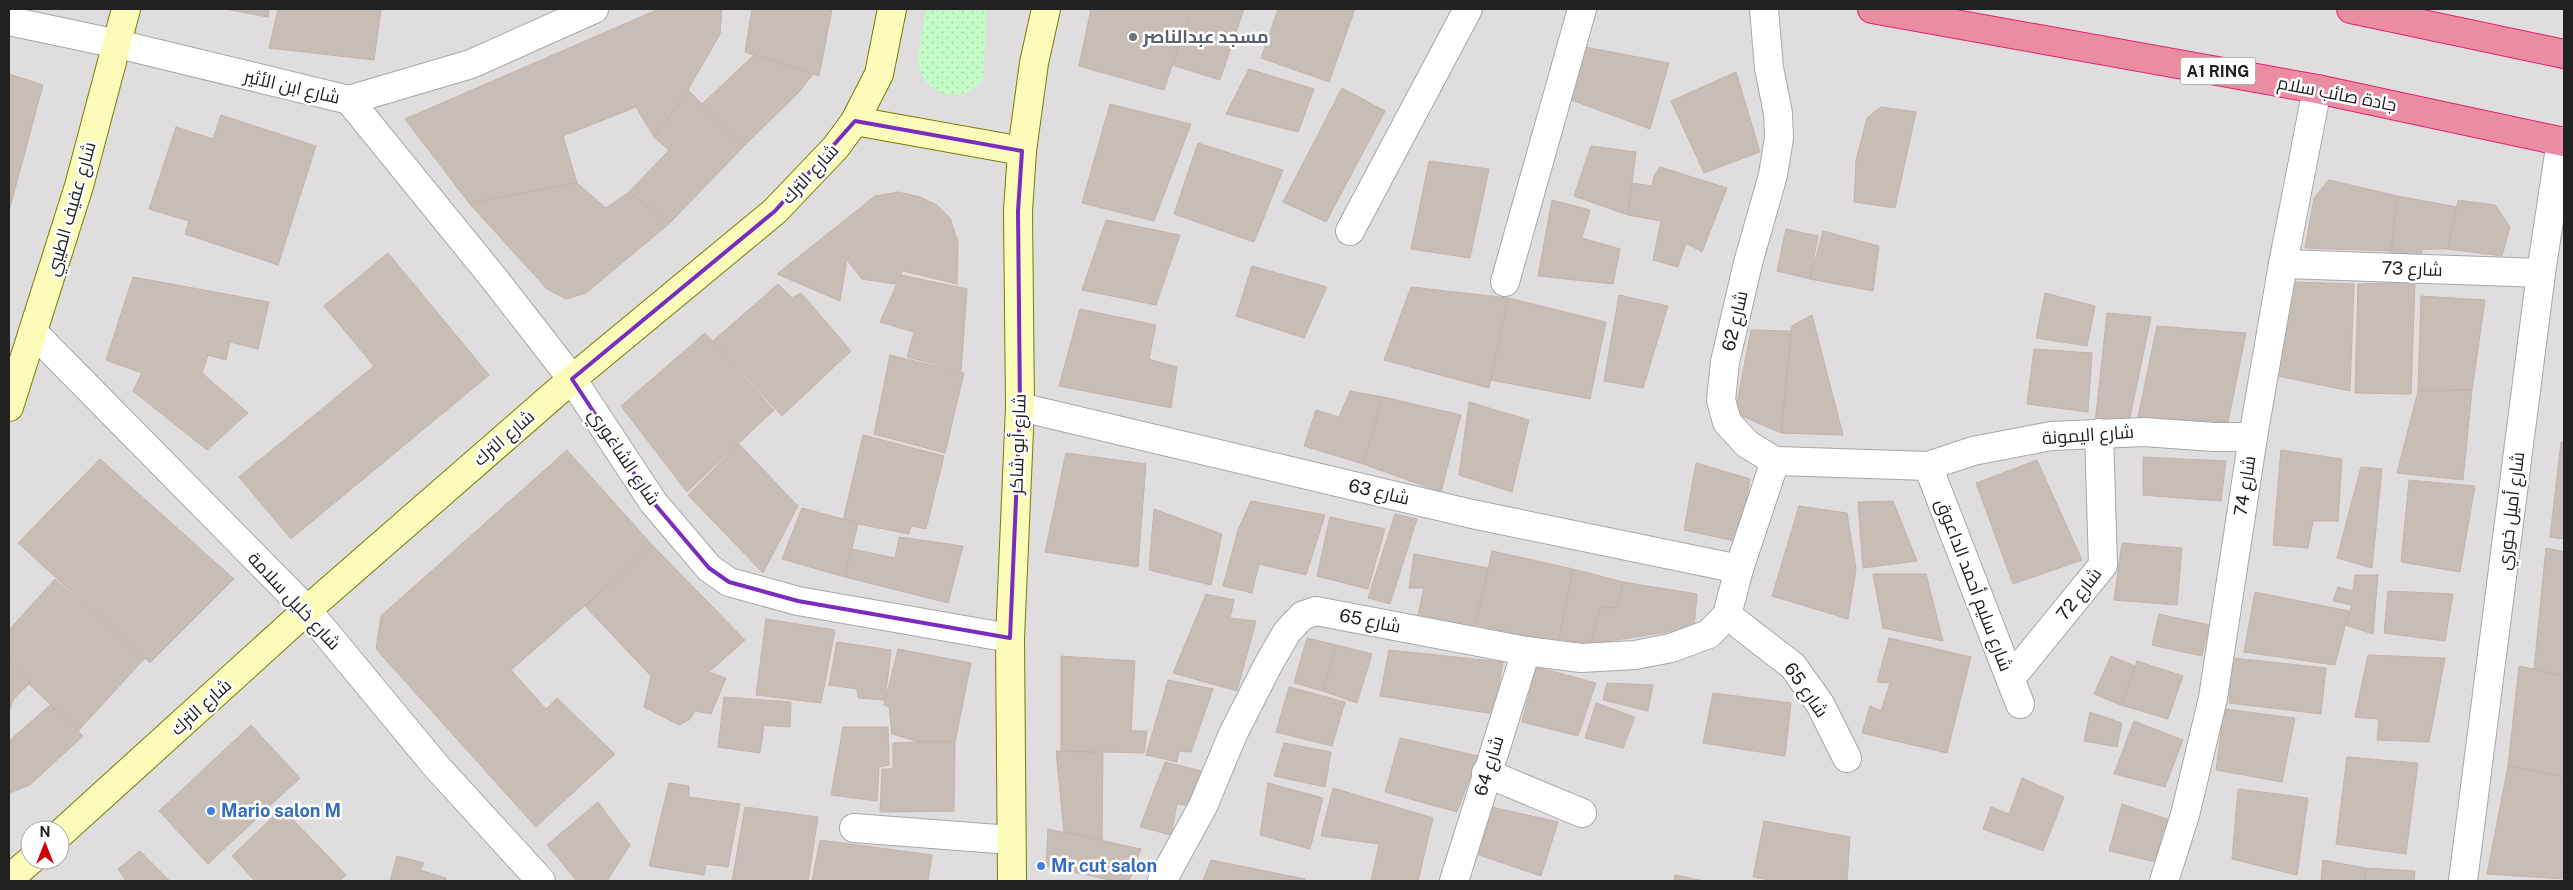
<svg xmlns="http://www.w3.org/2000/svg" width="2573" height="890" font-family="'Public Sans',Cairo,sans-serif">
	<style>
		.residential { fill: #dfddde; fill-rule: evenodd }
		.park { fill: url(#park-dots) }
		.building { fill: #c6bdb6; stroke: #c4b3a8 }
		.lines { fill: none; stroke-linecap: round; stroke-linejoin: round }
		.street-casing { stroke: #a8a8a8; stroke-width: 30 }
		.secondary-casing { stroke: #757e01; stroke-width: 30 }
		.highway-casing { stroke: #e2216a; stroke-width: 30 }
		.street { stroke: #fff; stroke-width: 28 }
		.secondary { stroke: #fbfcba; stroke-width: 28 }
		.highway { stroke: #eb8da2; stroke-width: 28 }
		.marked { fill: none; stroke: #7b2cbf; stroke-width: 4; stroke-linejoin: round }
		.worship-dot { fill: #6b7280; stroke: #fff; stroke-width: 2 }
		.shop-dot { fill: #3f7fe0; stroke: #fff; stroke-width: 2 }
		.labels { text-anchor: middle; stroke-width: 5; stroke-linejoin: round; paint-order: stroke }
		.shield { fill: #fff; stroke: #646464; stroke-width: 1 }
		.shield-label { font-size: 16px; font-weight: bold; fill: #212121 }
		.worship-label { font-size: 18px; font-weight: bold; fill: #5b616d; stroke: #fff; text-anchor: start }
		.street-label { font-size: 18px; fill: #212121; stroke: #fff }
		.shop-label { font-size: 18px; font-weight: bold; fill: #366cbe; stroke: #fff; text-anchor: start }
	</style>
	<defs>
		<pattern id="park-dots" width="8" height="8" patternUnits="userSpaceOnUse" patternTransform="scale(1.25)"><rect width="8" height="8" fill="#c3fcc6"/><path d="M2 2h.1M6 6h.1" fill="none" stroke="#a7d8aa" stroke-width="1.8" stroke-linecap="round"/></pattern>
	</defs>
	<rect width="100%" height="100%" fill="#f1ede7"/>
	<!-- residential -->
	<path class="residential" d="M 9,9 L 2564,9 L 2564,881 L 9,881 ZM 30,830 L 60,830 L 60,860 L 30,860 Z"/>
	<!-- park -->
	<path class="park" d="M 926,9 L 987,9 L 983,80 C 979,84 974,90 968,92 C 948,101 924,89 919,67 C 916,57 925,21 926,9 Z"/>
	<!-- building -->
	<g class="building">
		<path d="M 225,9 L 269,9 L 268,17 Z"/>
		<path d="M 278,9 L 381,9 L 374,60 L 269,48 Z"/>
		<path d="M 659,9 L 722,9 L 720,34 L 688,90 L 654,137 L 636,107 L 563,136 L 577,183 L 469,203 L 405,119 Z"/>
		<path d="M 752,9 L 832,9 L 819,76 L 745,52 Z"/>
		<path d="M 1091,9 L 1191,9 L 1164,90 L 1079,66 Z"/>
		<path d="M 1191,9 L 1244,9 L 1220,80 L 1172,65 Z"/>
		<path d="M 1278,9 L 1355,9 L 1329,82 L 1261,58 Z"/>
		<path d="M 1580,46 L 1669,63 L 1650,129 L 1563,97 Z"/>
		<path d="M 754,55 L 813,74 L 799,92 L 744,146 L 702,104 Z"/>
		<path d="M 1249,69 L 1314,89 L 1298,132 L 1226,114 Z"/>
		<path d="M 1736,72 L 1760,152 L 1704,173 L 1671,101 Z"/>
		<path d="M 9,74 L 43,85 L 9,211 Z"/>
		<path d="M 1342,88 L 1385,111 L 1326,222 L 1283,202 Z"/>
		<path d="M 688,90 L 744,146 L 670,223 L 629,192 L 669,150 L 654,137 Z"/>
		<path d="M 1110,104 L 1191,124 L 1154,221 L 1082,203 Z"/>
		<path d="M 1881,107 L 1916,112 L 1895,208 L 1854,202 L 1856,160 L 1867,118 Z"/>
		<path d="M 221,115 L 316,146 L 278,265 L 185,234 L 189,221 L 149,209 L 176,127 L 213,139 Z"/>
		<path d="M 1198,143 L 1283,170 L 1254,242 L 1174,214 Z"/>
		<path d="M 1591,146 L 1636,152 L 1628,215 L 1574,196 Z"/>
		<path d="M 1429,161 L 1489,169 L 1470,258 L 1411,249 Z"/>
		<path d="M 1660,167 L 1727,188 L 1702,252 L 1686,243 L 1678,267 L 1653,260 L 1661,221 L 1628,215 L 1632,183 L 1652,186 L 1654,176 Z"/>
		<path d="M 2329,180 L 2397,196 L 2391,251 L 2305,248 L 2314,198 Z"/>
		<path d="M 577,183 L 606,208 L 629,192 L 670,223 L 586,293 L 566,299 L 547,289 L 469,203 Z"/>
		<path d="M 898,192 L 920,197 L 937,205 L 950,218 L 958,242 L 957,284 L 903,271 L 895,284 L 862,279 L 847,260 L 840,301 L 777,274 L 875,196 Z"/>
		<path d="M 2397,196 L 2457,207 L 2448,249 L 2422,249 L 2421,256 L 2391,256 Z"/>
		<path d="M 1552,200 L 1590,210 L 1582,238 L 1620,249 L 1613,284 L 1538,276 Z"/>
		<path d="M 2458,200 L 2495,205 L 2510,227 L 2502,256 L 2448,249 Z"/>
		<path d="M 1106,220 L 1180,235 L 1156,305 L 1082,290 Z"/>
		<path d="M 1786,229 L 1818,236 L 1810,279 L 1777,271 Z"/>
		<path d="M 1823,231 L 1879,246 L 1873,291 L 1810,279 Z"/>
		<path d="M 388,253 L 489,375 L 291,539 L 239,477 L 374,366 L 324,306 Z"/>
		<path d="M 1252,266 L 1327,287 L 1304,338 L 1236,316 Z"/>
		<path d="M 901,275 L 967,289 L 961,371 L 907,357 L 914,332 L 880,322 Z"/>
		<path d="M 133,277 L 269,302 L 258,349 L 230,342 L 226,360 L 208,355 L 202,373 L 248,413 L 207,450 L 133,391 L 142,373 L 106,360 Z"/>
		<path d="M 2292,282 L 2354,284 L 2350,391 L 2273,375 Z"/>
		<path d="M 2415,282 L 2411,394 L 2355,393 L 2358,284 Z"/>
		<path d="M 778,284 L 792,298 L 801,293 L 851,351 L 782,416 L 713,341 Z"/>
		<path d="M 1411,287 L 1508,298 L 1489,388 L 1384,360 Z"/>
		<path d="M 2045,293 L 2095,306 L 2087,346 L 2036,338 Z"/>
		<path d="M 1619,295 L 1668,306 L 1643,388 L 1604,381 Z"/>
		<path d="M 2421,296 L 2485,300 L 2472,390 L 2418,391 Z"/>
		<path d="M 1508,298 L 1606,322 L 1590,399 L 1491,380 Z"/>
		<path d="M 1080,309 L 1156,325 L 1149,359 L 1177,367 L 1171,408 L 1059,386 Z"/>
		<path d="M 2107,313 L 2151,317 L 2129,422 L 2095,424 Z"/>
		<path d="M 1812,315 L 1843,435 L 1781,433 L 1792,326 Z"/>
		<path d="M 2157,326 L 2246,333 L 2228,422 L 2138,417 Z"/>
		<path d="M 1751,330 L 1791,331 L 1781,433 L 1735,413 Z"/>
		<path d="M 705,333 L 774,410 L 687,492 L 621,406 Z"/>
		<path d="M 2034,349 L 2092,353 L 2088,412 L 2027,404 Z"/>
		<path d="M 890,355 L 964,373 L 945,453 L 874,434 Z"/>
		<path d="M 2472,390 L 2463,480 L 2397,473 L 2418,391 Z"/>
		<path d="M 1350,391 L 1383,397 L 1363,464 L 1304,446 L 1316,410 L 1339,417 Z"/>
		<path d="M 1383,397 L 1461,415 L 1441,492 L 1363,464 Z"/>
		<path d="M 1469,402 L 1529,420 L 1512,492 L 1459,475 Z"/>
		<path d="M 863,435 L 944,456 L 926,529 L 911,526 L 909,534 L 843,521 Z"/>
		<path d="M 2561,442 L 2564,443 L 2564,539 L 2550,537 Z"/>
		<path d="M 739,444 L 798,506 L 763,573 L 688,495 Z"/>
		<path d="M 567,450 L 653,546 L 511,670 L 546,709 L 557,698 L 615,754 L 536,827 L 376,649 L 381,616 Z"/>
		<path d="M 2281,450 L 2342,459 L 2338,521 L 2313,521 L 2308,548 L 2273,545 Z"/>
		<path d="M 1066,453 L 1146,464 L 1138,567 L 1045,552 Z"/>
		<path d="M 2143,457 L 2226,461 L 2221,501 L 2143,495 Z"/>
		<path d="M 100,459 L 234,579 L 150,663 L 18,543 Z"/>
		<path d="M 2037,460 L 2082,560 L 2013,584 L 1976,483 Z"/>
		<path d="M 1696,463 L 1750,479 L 1739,542 L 1684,530 Z"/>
		<path d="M 2361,467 L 2382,469 L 2372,568 L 2337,558 Z"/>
		<path d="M 2409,480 L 2475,486 L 2460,572 L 2401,562 Z"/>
		<path d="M 1251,501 L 1325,515 L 1306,575 L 1259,564 L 1252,593 L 1223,586 L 1238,530 Z"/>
		<path d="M 1893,501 L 1917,561 L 1863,568 L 1858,502 Z"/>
		<path d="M 1799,506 L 1847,513 L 1856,569 L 1848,619 L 1772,596 Z"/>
		<path d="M 802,508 L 858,523 L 845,577 L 782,559 Z"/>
		<path d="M 1154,509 L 1222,534 L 1211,585 L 1149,570 Z"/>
		<path d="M 1395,514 L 1417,519 L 1390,604 L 1368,598 Z"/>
		<path d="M 1330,517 L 1385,529 L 1368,589 L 1317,576 Z"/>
		<path d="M 899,537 L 963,546 L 948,603 L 845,577 L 851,549 L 895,558 Z"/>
		<path d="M 2122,543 L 2182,548 L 2177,605 L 2114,600 Z"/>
		<path d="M 653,546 L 745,640 L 709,672 L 726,678 L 711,714 L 695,711 L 689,720 L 679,725 L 644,707 L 651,676 L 585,606 Z"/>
		<path d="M 2546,548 L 2564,552 L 2564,676 L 2534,669 Z"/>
		<path d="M 1492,551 L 1573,569 L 1559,643 L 1476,625 Z"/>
		<path d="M 1414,554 L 1488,568 L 1474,630 L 1417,619 L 1424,588 L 1409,588 Z"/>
		<path d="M 1573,569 L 1623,582 L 1617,608 L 1601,607 L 1590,644 L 1559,639 Z"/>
		<path d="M 1873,574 L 1926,574 L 1943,641 L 1883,628 Z"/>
		<path d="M 2355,575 L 2378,575 L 2373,634 L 2345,625 L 2352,605 L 2333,601 L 2338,587 L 2353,591 Z"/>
		<path d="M 55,579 L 145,658 L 78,731 L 9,665 L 9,630 Z"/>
		<path d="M 1623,582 L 1697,594 L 1694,628 L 1590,644 L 1601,607 L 1617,608 Z"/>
		<path d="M 2388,591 L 2453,594 L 2445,641 L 2384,633 Z"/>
		<path d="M 2255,592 L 2349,611 L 2335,665 L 2244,652 Z"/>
		<path d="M 1206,594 L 1234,600 L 1230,618 L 1256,621 L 1237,691 L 1173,673 Z"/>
		<path d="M 2159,614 L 2209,625 L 2202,656 L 2152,645 Z"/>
		<path d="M 766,619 L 835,630 L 821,703 L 756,695 Z"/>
		<path d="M 1307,638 L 1336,645 L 1323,691 L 1294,683 Z"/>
		<path d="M 1889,638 L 1971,657 L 1947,753 L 1862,733 L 1870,706 L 1881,711 L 1890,683 L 1877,682 Z"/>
		<path d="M 837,642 L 891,650 L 885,700 L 858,698 L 857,689 L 829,685 Z"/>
		<path d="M 1336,645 L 1372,654 L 1357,703 L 1323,691 Z"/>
		<path d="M 898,649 L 971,663 L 955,742 L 919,742 L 892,734 L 889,707 L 884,705 Z"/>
		<path d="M 1389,650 L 1503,662 L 1494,714 L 1380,696 Z"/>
		<path d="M 2368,655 L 2445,658 L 2429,742 L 2377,740 L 2379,719 L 2355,717 Z"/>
		<path d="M 1061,656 L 1135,661 L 1131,731 L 1147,731 L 1144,753 L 1061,751 Z"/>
		<path d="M 2111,656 L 2135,666 L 2121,705 L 2094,694 Z"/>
		<path d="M 2233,658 L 2326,668 L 2321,714 L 2229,703 Z"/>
		<path d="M 2137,661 L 2183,676 L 2168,719 L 2121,705 Z"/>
		<path d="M 9,662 L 30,683 L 13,700 L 9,711 Z"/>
		<path d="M 2519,666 L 2564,676 L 2564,777 L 2508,766 Z"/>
		<path d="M 1536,667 L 1596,683 L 1578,736 L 1522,722 Z"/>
		<path d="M 1168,680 L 1213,689 L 1191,752 L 1179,751 L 1177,762 L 1146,755 Z"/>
		<path d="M 1607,683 L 1653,685 L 1648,711 L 1603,700 Z"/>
		<path d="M 1289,687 L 1345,702 L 1332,746 L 1276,732 Z"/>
		<path d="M 1713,693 L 1791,703 L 1785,756 L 1703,743 Z"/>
		<path d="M 724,697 L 791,702 L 790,727 L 764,725 L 760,753 L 718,747 Z"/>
		<path d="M 1596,703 L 1635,717 L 1623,748 L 1585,738 Z"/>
		<path d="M 50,705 L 83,736 L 30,785 L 9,793 L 9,741 Z"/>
		<path d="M 2224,709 L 2295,718 L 2282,782 L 2216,770 Z"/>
		<path d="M 2090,712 L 2122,723 L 2117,747 L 2084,741 Z"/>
		<path d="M 2134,721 L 2183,740 L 2165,787 L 2114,774 Z"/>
		<path d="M 251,725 L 300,778 L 208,864 L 159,811 Z"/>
		<path d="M 843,727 L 888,727 L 889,765 L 879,767 L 877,801 L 831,795 Z"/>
		<path d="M 1400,738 L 1478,756 L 1457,812 L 1385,792 Z"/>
		<path d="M 919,742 L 955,742 L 954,811 L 880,812 L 882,769 L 893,769 L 893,743 Z"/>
		<path d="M 1284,743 L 1331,752 L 1325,787 L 1274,776 Z"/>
		<path d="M 1056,751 L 1103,753 L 1102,840 L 1064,832 Z"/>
		<path d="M 2347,757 L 2418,763 L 2406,854 L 2336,844 Z"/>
		<path d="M 1165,762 L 1206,772 L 1196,807 L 1177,804 L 1171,835 L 1140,827 Z"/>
		<path d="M 2508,766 L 2564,777 L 2564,879 L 2487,874 Z"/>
		<path d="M 2022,778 L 2064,797 L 2043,851 L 1983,829 L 1991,807 L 2009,814 Z"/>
		<path d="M 669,783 L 689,786 L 689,797 L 740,804 L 728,867 L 706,864 L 704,875 L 649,866 Z"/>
		<path d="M 1268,783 L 1323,798 L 1310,849 L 1260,835 Z"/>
		<path d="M 1333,788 L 1433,818 L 1418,881 L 1371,881 L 1379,844 L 1321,836 Z"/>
		<path d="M 2238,789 L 2308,798 L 2297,875 L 2232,859 Z"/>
		<path d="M 598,802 L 630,845 L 607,881 L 590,881 L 588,878 L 584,881 L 577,881 L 547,845 Z"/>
		<path d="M 2122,804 L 2170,820 L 2156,862 L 2109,851 Z"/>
		<path d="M 745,807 L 818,817 L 808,881 L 732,881 Z"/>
		<path d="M 1492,807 L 1558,822 L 1541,876 L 1479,855 Z"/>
		<path d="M 282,808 L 346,875 L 340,881 L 255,881 L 232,856 Z"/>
		<path d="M 1764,821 L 1850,837 L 1847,881 L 1774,881 L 1753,877 Z"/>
		<path d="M 1048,829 L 1141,849 L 1129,881 L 1114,881 L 1046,866 Z"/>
		<path d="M 820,840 L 932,855 L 928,881 L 812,881 Z"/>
		<path d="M 140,851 L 170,881 L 126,881 L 118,869 Z"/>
		<path d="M 397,856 L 424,863 L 420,870 L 446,878 L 445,881 L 390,881 Z"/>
		<path d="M 1211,860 L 1305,879 L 1304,881 L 1203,881 Z"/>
		<path d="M 2323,860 L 2365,868 L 2365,881 L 2321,881 Z"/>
		<path d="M 2365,868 L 2415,871 L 2414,881 L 2365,881 Z"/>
		<path d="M 1675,875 L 1704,881 L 1674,881 Z"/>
	</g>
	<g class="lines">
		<defs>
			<g id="street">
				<path d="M 1764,9 L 1769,68 L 1778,113 L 1779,138 L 1773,175 L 1748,263 L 1725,362 L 1721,400 L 1727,422 L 1747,444 L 1775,461 L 1928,466 L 1973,451 L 2051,436 L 2144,432 L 2214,437 L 2253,437"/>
				<path d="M 9,21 L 118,44 L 349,100 L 471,64 L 594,9"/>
				<path d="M 349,100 L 496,281 L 572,379 L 653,502 L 709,568 L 729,582 L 798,601 L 1010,638"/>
				<path d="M 1350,231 L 1468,9"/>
				<path d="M 2283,264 L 2541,273"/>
				<path d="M 1505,282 L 1582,9"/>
				<path d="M 34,333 L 307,610 L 436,766 L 541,881"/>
				<path d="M 1020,407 L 1472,514 L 1739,569"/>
				<path d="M 1928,466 L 2020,704"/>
				<path d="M 1727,615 L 1793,666 L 1820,704 L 1847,758"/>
				<path d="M 2011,678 L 2103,565 L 2099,433"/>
				<path d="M 1486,773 L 1582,813"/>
				<path d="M 854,828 L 1011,840"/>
				<path d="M 1162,881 L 1203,806 L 1233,734 L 1268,665 L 1287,632 L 1302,616 L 1316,611 L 1526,651 L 1581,658 L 1635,655 L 1671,648 L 1709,634 L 1727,615 L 1739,569 L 1775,461"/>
				<path d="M 1454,881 L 1526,651"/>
				<path d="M 2164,881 L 2185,815 L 2213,698 L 2253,437 L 2283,264 L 2317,89"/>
				<path d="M 2463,881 L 2541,273 L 2561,141"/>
			</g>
			<g id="secondary">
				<path d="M 855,121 L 1022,151"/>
				<path d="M 9,407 L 79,186 L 126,9"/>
				<path d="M 60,834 L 307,610 L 572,379 L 775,211 L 836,147 L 855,121 L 879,74 L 892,9"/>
				<path d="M 9,879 L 31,860"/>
				<path d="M 1012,881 L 1010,638 L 1020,407 L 1018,211 L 1022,151 L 1034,63 L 1046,9"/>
			</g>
			<g id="highway">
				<path d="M 1872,9 L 2317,89 L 2564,142"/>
				<path d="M 2351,9 L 2564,54"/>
			</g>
		</defs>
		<!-- street casing -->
		<use href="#street" class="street-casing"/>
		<!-- secondary casing -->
		<use href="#secondary" class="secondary-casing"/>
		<!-- highway casing -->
		<use href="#highway" class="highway-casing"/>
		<!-- street -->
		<use href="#street" class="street"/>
		<!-- secondary -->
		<use href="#secondary" class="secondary"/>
		<!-- highway -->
		<use href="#highway" class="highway"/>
	</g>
	<!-- marked area -->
	<path class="marked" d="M 855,121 L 1022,151 L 1018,211 L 1020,407 L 1010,638 L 798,601 L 729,582 L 709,568 L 653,502 L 572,379 L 775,211 Z"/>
	<!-- markers -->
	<circle class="worship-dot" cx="1133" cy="37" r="5"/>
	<g class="shop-dot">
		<circle cx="211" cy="811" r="5"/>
		<circle cx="1041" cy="866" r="5"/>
	</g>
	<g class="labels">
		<!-- shield labels -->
		<rect class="shield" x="2180.5" y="57.5" width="75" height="27" rx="4"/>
		<g class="shield-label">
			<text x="2218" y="77">A1 RING</text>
		</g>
		<!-- worship labels -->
		<g class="worship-label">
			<text x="1143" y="43">مسجد عبدالناصر</text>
		</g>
		<!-- street labels -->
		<g class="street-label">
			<text transform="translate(292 87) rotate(13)" y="6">شارع ابن الأثير</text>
			<text transform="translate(2337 94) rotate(11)" y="6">جادة صائب سلام</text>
			<text transform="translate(810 174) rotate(-47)" y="6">شارع الترك</text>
			<text transform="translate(71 209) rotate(-74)" y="6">شارع عفيف الطيبي</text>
			<text transform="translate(2412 269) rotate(2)" y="6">شارع 73</text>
			<text transform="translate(1735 321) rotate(-77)" y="6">شارع 62</text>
			<text transform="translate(2088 435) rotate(-4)" y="6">شارع اليمونة</text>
			<text transform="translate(504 438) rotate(-41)" y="6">شارع الترك</text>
			<text transform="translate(1018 444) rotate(-88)" y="6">شارع أبو شاكر</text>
			<text transform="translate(624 457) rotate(56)" y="6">شارع الشاغوري</text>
			<text transform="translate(2245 486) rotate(-81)" y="6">شارع 74</text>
			<text transform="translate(1379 492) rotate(13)" y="6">شارع 63</text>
			<text transform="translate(2511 511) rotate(-83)" y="6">شارع أميل خوري</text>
			<text transform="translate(1974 585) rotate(69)" y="6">شارع سليم أحمد الداعوق</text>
			<text transform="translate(2079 594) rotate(-52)" y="6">شارع 72</text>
			<text transform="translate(294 601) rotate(47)" y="6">شارع خليل سلامة</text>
			<text transform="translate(1370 621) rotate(11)" y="6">شارع 65</text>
			<text transform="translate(1806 690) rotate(55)" y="6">شارع 65</text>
			<text transform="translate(201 707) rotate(-42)" y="6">شارع الترك</text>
			<text transform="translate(1489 766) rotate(-73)" y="6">شارع 64</text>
		</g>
		<!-- shop labels -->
		<g class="shop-label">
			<text x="221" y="817">Mario salon M</text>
			<text x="1051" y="872">Mr cut salon</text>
		</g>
	</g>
	<!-- border -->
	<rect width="2573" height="890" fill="none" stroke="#212121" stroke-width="20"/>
	<!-- north arrow -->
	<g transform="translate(45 845)"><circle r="24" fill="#ffffff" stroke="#a6a6a6"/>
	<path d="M0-4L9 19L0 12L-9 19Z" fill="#d10008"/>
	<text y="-8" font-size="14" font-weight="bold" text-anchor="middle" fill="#212121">N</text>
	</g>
</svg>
